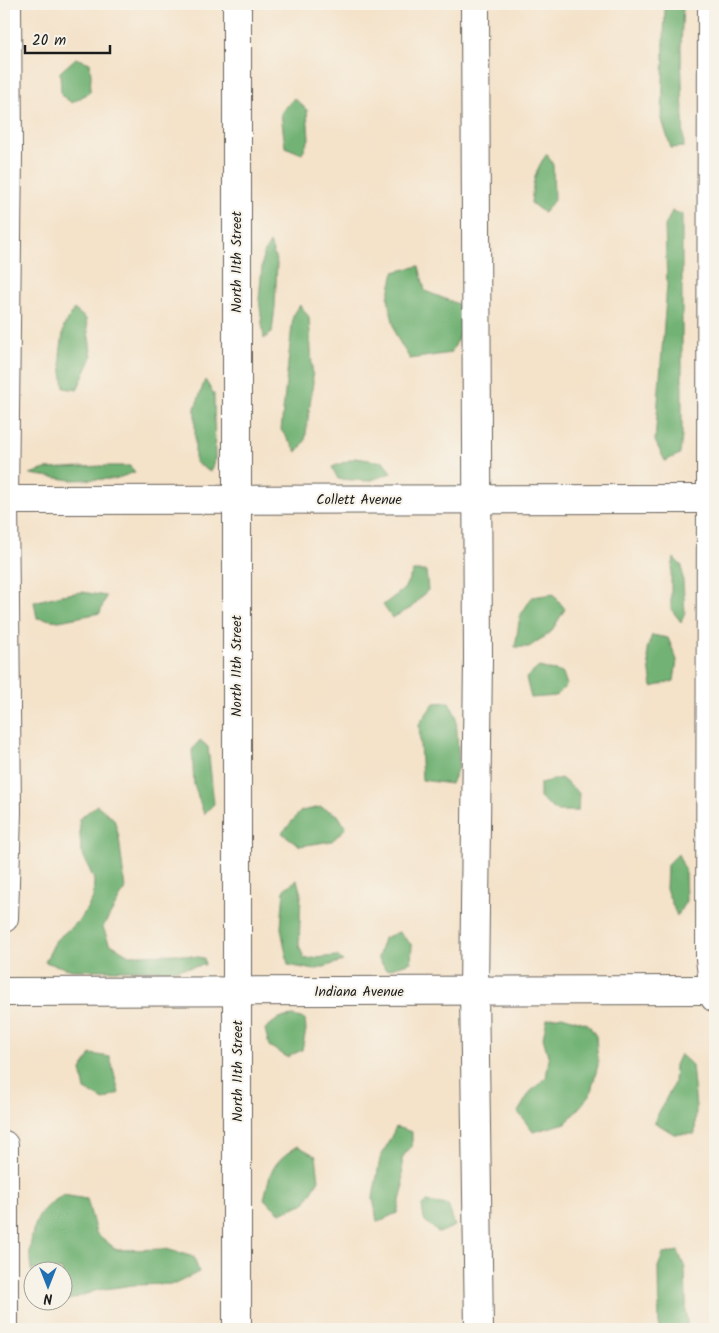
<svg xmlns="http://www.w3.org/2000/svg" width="719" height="1333" font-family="Kalam,sans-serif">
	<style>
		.forest { fill: #72b274; stroke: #476748 }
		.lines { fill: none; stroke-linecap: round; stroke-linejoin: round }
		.minor-casing { stroke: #686159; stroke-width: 30 }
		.minor { stroke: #fff; stroke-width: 28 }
		.labels { text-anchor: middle; stroke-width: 4; stroke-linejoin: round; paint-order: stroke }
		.street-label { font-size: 14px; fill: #1c1c1c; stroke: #f7f3e8 }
	</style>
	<rect width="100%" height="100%" fill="#f7f3e8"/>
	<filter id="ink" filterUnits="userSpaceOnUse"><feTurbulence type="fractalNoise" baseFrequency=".02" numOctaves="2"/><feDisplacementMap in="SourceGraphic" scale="10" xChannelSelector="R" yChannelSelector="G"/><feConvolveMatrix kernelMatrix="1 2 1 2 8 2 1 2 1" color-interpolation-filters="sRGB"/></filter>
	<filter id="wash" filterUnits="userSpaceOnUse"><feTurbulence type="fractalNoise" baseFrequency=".0096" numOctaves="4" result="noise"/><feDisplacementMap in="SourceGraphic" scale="20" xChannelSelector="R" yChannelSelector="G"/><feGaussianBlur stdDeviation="1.12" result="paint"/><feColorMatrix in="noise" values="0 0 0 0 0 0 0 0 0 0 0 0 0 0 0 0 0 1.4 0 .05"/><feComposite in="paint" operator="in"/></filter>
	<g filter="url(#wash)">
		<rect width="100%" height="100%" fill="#f4e2c9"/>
		<!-- forest -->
		<g class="forest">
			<path d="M 665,4 L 682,4 L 683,5 L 681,48 L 684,147 L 671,148 L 662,120 Z"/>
			<path d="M 76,58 L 90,63 L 91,76 L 90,92 L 72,103 L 61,95 L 60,72 Z"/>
			<path d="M 294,98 L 307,110 L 309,139 L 302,154 L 285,147 L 281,113 Z"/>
			<path d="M 547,154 L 553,165 L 554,200 L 544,213 L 531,203 C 533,184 534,170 547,154 Z"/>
			<path d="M 672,211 L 682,214 L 682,436 L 680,454 L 665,461 L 655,441 L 667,285 L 665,226 Z"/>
			<path d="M 270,243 L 277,263 L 275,307 L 272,332 L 264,339 L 259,299 L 263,255 Z"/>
			<path d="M 419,266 L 425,291 L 458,304 C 464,326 462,333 451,353 L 410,359 L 396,336 L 388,298 L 394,272 Z"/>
			<path d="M 300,305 L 309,317 L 313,382 L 305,441 L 297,452 L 281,430 L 293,316 Z"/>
			<path d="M 74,309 L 86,319 L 92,357 L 77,390 L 64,388 L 60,355 L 64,326 Z"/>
			<path d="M 205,380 L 214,394 L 215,459 L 210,472 L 195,462 L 195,408 Z"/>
			<path d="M 355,458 L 384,462 L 391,473 L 369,481 L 338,479 L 332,467 Z"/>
			<path d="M 101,466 L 130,466 L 135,472 L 115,479 L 71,480 L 30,474 L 45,469 Z"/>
			<path d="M 674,558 L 682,566 L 685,613 L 681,622 L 671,609 L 671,574 Z"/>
			<path d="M 413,571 L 426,571 L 428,590 L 411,608 L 392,618 L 383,605 L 404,589 Z"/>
			<path d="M 82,592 L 106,596 L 100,613 L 59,621 L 37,618 L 34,602 L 61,595 Z"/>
			<path d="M 553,594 L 565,609 L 551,632 L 529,647 L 515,647 L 520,616 L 532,597 Z"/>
			<path d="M 652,635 L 668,638 L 677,660 L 674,681 L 652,687 L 647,649 Z"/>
			<path d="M 539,667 L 563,673 L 567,685 L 556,696 L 531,698 L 526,678 Z"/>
			<path d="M 449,702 L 456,716 L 459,765 L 451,784 L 422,780 L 419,724 L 434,703 Z"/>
			<path d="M 200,740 L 208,747 L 214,804 L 204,814 L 194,785 L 192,750 Z"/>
			<path d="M 561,778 L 579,793 L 578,811 L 556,811 L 540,798 L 540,783 Z"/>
			<path d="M 97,805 L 114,819 L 119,837 L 125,889 L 103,927 L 109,943 L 129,955 L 178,954 L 204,958 L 205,965 L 172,970 L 72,970 L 45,962 L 56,940 L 80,920 L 93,898 L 94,880 L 81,850 L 79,819 Z"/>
			<path d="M 321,807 L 338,815 L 346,828 L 332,841 L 300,846 L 282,833 L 301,811 Z"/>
			<path d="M 678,854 L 685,870 L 686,901 L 677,916 L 666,889 L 667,865 Z"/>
			<path d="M 297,880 L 301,894 L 299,945 L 304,959 L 337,956 L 343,961 L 314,970 L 288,965 L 281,928 L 284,889 Z"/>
			<path d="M 399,932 L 412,945 L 411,962 L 386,970 L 378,958 L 384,938 Z"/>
			<path d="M 293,1016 L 305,1019 L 306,1030 L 302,1050 L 287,1057 L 269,1046 L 265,1029 L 279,1018 Z"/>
			<path d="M 562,1016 L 588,1024 L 596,1036 L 598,1065 L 590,1095 L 566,1123 L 533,1132 L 518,1112 L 530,1092 L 546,1078 L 549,1059 L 543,1038 L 547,1019 Z"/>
			<path d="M 91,1054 L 110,1057 L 119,1093 L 104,1100 L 85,1090 L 81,1070 Z"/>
			<path d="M 680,1054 L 692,1065 L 696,1107 L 695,1134 L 674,1134 L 654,1122 L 674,1083 L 675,1065 Z"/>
			<path d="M 396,1127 L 412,1132 L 412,1145 L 402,1158 L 403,1189 L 397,1213 L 377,1222 L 373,1197 L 380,1159 Z"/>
			<path d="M 298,1146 L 316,1156 L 319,1180 L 305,1203 L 280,1213 L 264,1199 C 271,1170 272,1162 298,1146 Z"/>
			<path d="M 63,1195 L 87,1199 L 96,1233 L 117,1250 L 166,1249 L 194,1257 L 199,1272 L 175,1284 L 133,1285 L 98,1290 L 66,1301 L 40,1301 L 62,1300 L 62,1270 L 32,1270 L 32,1273 C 27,1253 31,1225 44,1209 C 48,1204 57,1199 63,1195 Z"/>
			<path d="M 428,1202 L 448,1205 L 455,1226 L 439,1233 L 424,1220 L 422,1205 Z"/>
			<path d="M 678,1251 L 685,1268 L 687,1329 L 659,1329 L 658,1267 L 663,1254 Z"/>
		</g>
	</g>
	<g filter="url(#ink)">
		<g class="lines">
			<defs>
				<g id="minor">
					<path d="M 237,4 L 237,1329"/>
					<path d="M 475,4 L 478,659 L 474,990 L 479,1329"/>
					<path d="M 712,4 L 710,959 L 715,998"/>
					<path d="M 4,500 L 715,499"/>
					<path d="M 4,918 L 7,812 L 4,500 L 8,152 L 7,4"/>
					<path d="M 4,992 L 715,990"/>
					<path d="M 4,1145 L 4,1329"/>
				</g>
			</defs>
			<!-- minor casing -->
			<use href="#minor" class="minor-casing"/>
			<!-- minor -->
			<use href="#minor" class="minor"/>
		</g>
	</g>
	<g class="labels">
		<!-- street labels -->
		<g class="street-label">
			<text transform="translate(236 262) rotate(-90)" y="5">North 11th Street</text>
			<text x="359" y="504">Collett Avenue</text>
			<text transform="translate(236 666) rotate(-90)" y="5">North 11th Street</text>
			<text x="359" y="996">Indiana Avenue</text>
			<text transform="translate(237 1071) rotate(-90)" y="5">North 11th Street</text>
		</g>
	</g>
	<!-- margin -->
	<rect width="719" height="1333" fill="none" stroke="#f7f3e8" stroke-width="20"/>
	<!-- north arrow -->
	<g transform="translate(48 1286) rotate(180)"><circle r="24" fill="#f7f3e8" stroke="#9f9d96"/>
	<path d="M0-4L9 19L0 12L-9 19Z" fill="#1f6fb2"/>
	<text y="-8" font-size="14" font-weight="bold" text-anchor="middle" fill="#1c1c1c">N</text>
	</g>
	<!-- scale -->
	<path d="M25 45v8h85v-8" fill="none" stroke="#1c1c1c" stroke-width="2.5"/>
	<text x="32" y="45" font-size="15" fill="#1c1c1c" stroke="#f7f3e8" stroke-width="4" paint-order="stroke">20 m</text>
</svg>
